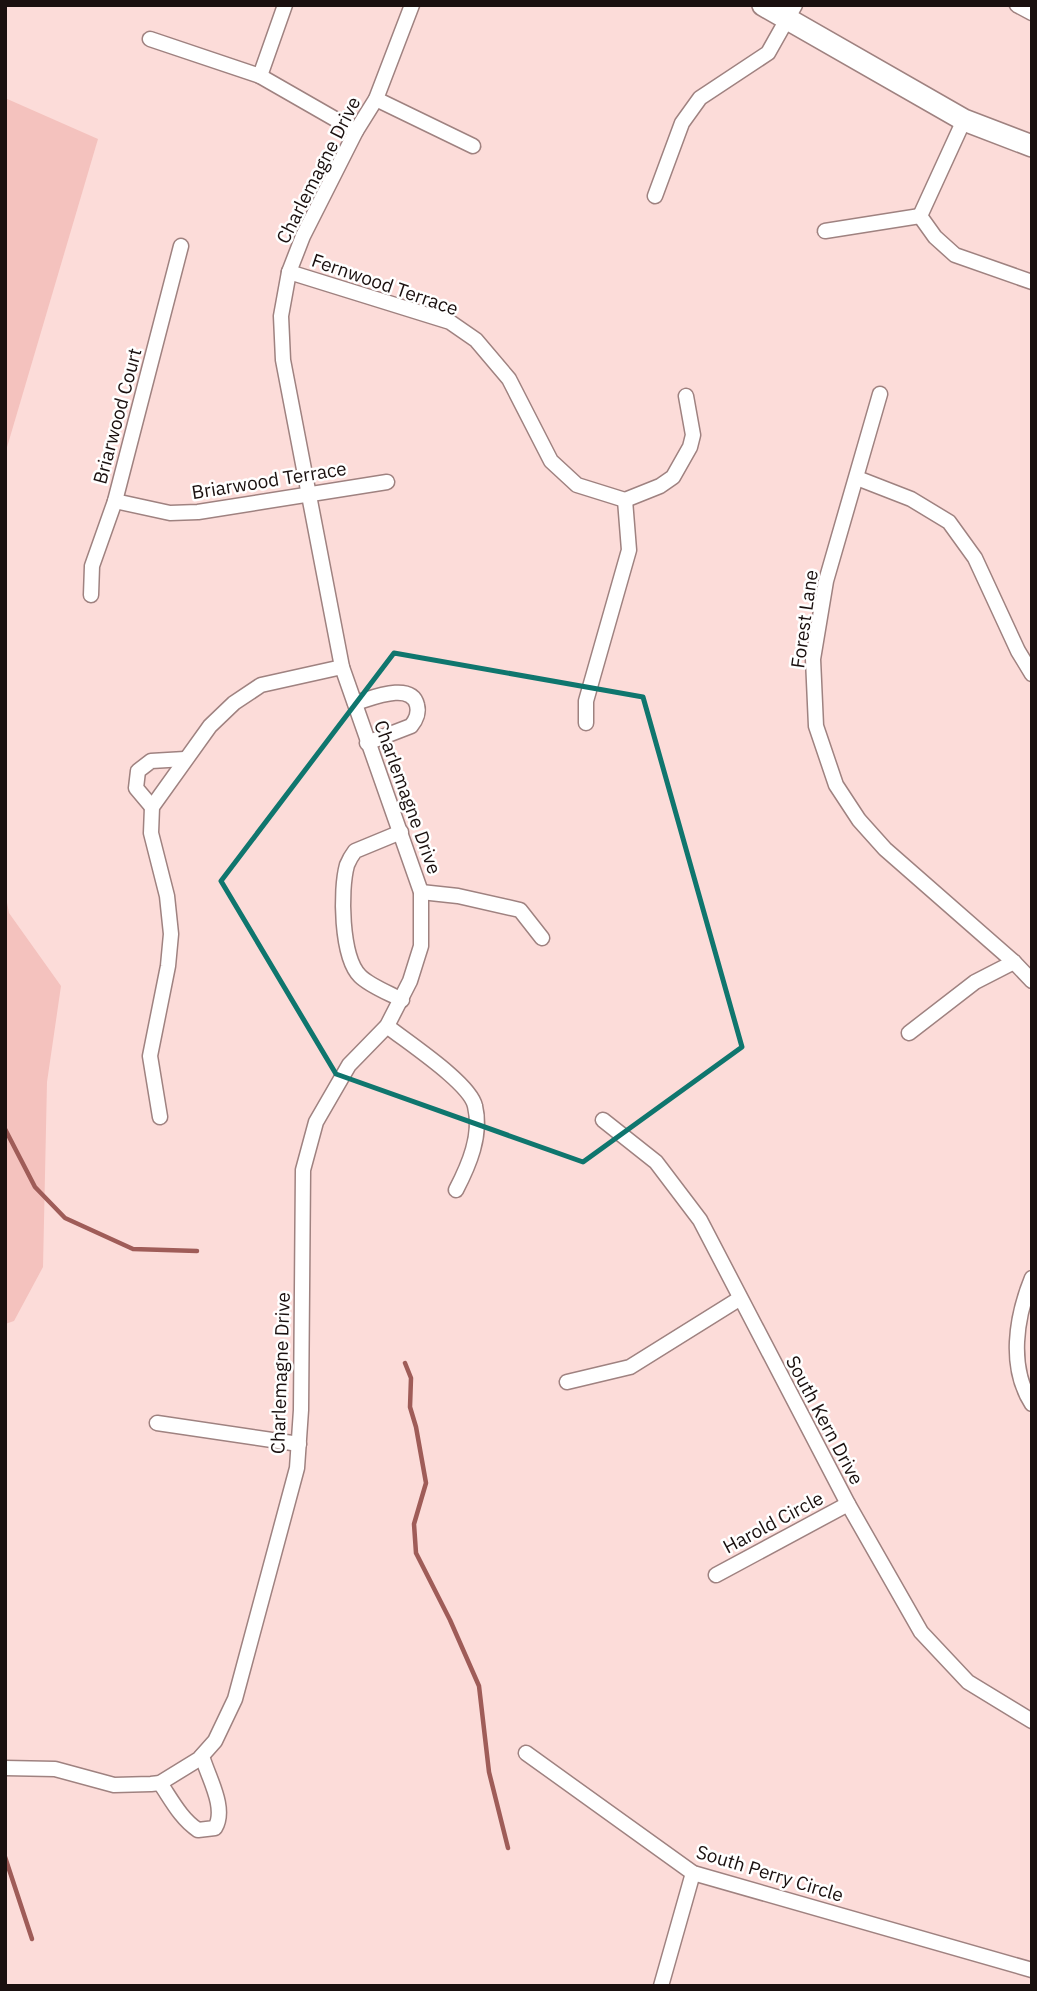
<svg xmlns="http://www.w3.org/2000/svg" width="1037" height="1991" font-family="'IBM Plex Sans',sans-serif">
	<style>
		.green { fill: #f4c2be }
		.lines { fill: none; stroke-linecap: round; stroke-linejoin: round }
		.stream { stroke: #9f5c58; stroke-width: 4.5 }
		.minor-casing { stroke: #9f8280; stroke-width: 17 }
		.secondary-casing { stroke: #9f8280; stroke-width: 24 }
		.minor { stroke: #fff; stroke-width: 14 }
		.secondary { stroke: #fff; stroke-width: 21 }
		.marked { fill: none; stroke: #0f766e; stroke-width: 5; stroke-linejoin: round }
		.labels { text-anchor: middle; stroke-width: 5; stroke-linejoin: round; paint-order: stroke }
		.street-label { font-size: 19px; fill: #1a100f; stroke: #fff }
	</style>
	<rect width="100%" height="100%" fill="#fcdcd9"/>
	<!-- green -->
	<g class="green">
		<path d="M 5,98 L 98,139 L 5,454 Z"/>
		<path d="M 5,892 L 9,913 L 61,986 L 47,1082 L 43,1267 L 14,1321 L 5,1324 Z"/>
	</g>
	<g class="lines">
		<!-- stream -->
		<g class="stream">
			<path d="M 5,1129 L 35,1187 L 65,1218 L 133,1249 L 197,1251"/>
			<path d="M 405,1363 L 411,1378 L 410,1407 L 416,1427 L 426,1483 L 414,1524 L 416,1553 L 450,1620 L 479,1686 L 489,1772 L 508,1848"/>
			<path d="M 5,1857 L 32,1939"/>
		</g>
		<defs>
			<g id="minor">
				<path d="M 1017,5 L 1032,13"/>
				<path d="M 150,39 L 260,76 L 356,131"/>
				<path d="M 260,76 L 285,5"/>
				<path d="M 376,99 L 473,146"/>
				<path d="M 655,196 L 682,123 L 700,98 L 768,53 L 795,5"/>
				<path d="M 920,216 L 935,237 L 955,255 L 1032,282"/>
				<path d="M 920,216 L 964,120"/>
				<path d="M 825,231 L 920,216"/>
				<path d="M 289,272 L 450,322 L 476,340 L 509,379 L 551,461 L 577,485 L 625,500 L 660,486 L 673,477 L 690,447 L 693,435 L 686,396"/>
				<path d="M 880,394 L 826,581 L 813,659 L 816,726 L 836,785 L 859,820 L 885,849 L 1014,962 L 1032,981"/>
				<path d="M 857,478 L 911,499 L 949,522 L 975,558 L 1018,651 L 1032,674"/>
				<path d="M 115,501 L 170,513 L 198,512 L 387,482"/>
				<path d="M 91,595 L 92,566 L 115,501 L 181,246"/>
				<path d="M 355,703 C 370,699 411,681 417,705 C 419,712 416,720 411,726 L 367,743"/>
				<path d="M 586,723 L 586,701 L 629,550 L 625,500"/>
				<path d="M 152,807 L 136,788 L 138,771 L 151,761 L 185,759"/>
				<path d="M 401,832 L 355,851 C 352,855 349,860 347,865 C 340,890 341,957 360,976 C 370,986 389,993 402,1000"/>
				<path d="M 421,892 L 458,896 L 520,910 L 542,938"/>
				<path d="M 387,1026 C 407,1042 470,1083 475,1106 C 482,1135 469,1165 456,1190"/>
				<path d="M 909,1033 L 975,982 L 1014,962"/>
				<path d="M 160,1117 L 150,1056 L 168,966 L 171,934 L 167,896 L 151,833 L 152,807 L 210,726 L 234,703 L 261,685 L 342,667"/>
				<path d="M 603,1120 L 656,1162 L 700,1220 L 848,1504 L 921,1632 L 968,1682 L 1032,1721"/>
				<path d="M 1032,1278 C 1016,1317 1008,1367 1032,1404"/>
				<path d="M 567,1382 L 630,1367 L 739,1299"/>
				<path d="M 157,1423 L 299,1444"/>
				<path d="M 716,1575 L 848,1504"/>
				<path d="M 526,1753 L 693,1873 L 1032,1970"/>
				<path d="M 5,1768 L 55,1769 L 114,1785 L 151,1784 L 160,1783 L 199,1759 L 215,1741 L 235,1699 L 297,1468 L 301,1410 L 303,1170 L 316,1122 L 349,1065 L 387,1026 L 410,981 L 421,946 L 421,892 L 342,667 L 283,360 L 281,316 L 289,272 L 303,236 L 356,131 L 376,99 L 412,5"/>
				<path d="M 160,1783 C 171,1799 181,1819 198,1830 L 215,1828 C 227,1808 208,1777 202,1756"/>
				<path d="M 661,1986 L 693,1873"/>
			</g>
			<path id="secondary" d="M 763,5 L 964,120 L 1032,146"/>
		</defs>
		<!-- minor casing -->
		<use href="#minor" class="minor-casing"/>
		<!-- secondary casing -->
		<use href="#secondary" class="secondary-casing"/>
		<!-- minor -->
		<use href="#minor" class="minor"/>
		<!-- secondary -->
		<use href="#secondary" class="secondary"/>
	</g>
	<!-- marked area -->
	<path class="marked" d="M 394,653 L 643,697 L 742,1047 L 583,1162 L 336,1074 L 221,881 Z"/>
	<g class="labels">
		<!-- street labels -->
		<g class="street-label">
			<text transform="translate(318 170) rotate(-63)" y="7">Charlemagne Drive</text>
			<text transform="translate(385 284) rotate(19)" y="7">Fernwood Terrace</text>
			<text transform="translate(117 416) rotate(-75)" y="7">Briarwood Court</text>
			<text transform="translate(269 480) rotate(-9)" y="7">Briarwood Terrace</text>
			<text transform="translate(804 619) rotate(-82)" y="7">Forest Lane</text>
			<text transform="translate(408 797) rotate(70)" y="7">Charlemagne Drive</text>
			<text transform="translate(280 1373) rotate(-88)" y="7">Charlemagne Drive</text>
			<text transform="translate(825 1420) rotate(62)" y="7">South Kern Drive</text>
			<text transform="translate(773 1522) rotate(-28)" y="7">Harold Circle</text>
			<text transform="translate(770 1873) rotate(17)" y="7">South Perry Circle</text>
		</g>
	</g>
	<!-- border -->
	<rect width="1037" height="1991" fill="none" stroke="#1a100f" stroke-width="14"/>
</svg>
